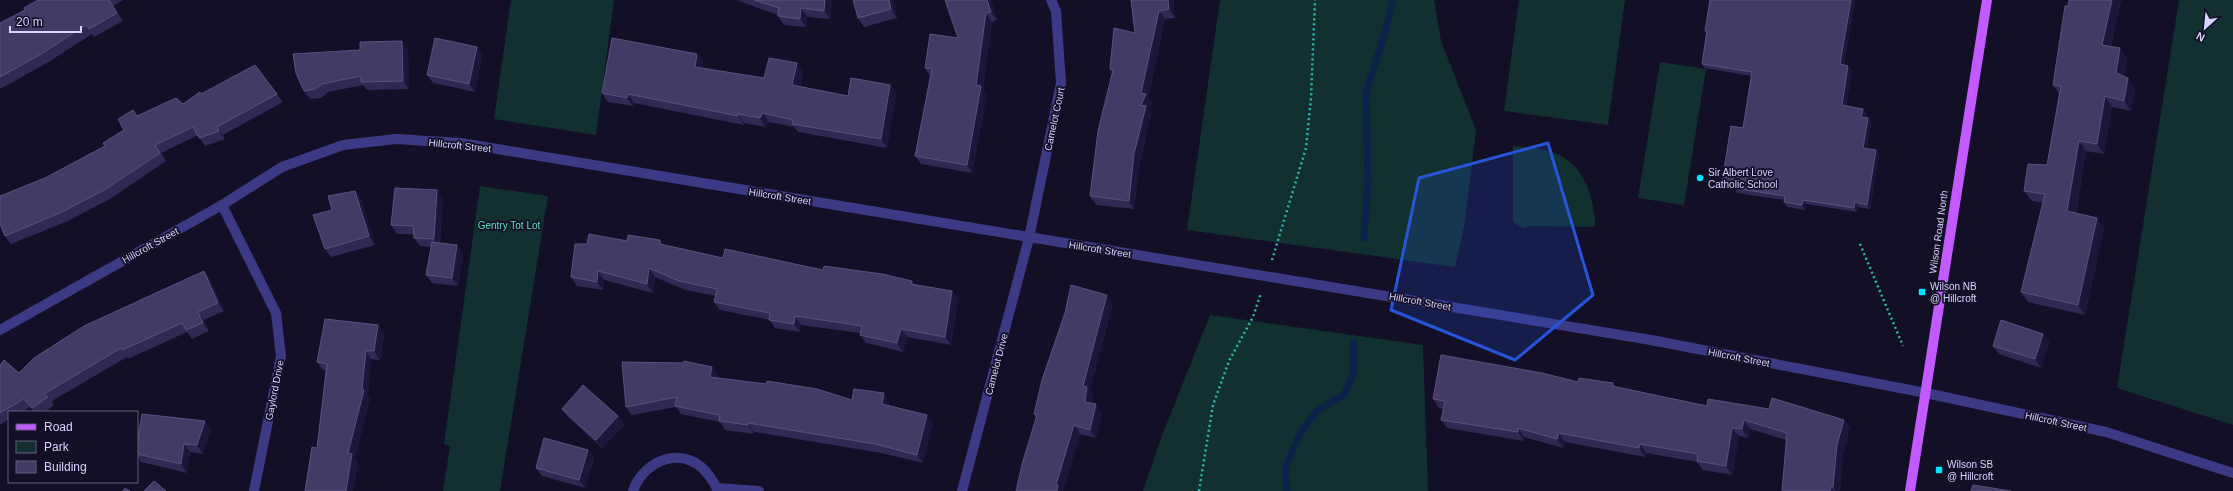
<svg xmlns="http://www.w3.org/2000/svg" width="2233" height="491" font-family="Arial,sans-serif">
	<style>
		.green { fill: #12302f }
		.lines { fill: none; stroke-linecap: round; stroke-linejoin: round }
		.stream { stroke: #0c2248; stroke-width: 7 }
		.path { stroke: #2fb8b0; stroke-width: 2.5; stroke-dasharray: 2 3; stroke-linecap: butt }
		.minor { stroke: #3d3a85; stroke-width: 10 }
		.major { stroke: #c25bff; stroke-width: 10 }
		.wall { fill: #312854 }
		.shaded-wall { fill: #1d163a }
		.building { fill: #433a66; stroke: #5a527e }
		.marked { fill: #2655da; fill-opacity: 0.2; stroke: #2655da; stroke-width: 3; stroke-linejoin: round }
		.poi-dot { fill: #00e5ff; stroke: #130f26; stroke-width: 1.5 }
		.labels { text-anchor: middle; stroke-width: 3.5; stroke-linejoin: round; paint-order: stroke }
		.street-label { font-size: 10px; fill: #d9d4ff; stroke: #130f26 }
		.poi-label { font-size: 10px; fill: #d9d4ff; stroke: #130f26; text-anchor: start }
		.park-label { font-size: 10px; fill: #5fe0c0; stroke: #130f26 }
	</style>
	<rect width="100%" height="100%" fill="#130f26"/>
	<!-- green -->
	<g class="green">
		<path d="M 511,0 L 614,0 L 596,135 L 494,119 Z"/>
		<path d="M 1220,0 L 1434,0 L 1441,41 L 1476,130 L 1464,227 L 1455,267 L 1187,230 Z"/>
		<path d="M 1519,0 L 1625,0 L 1608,125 L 1504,111 Z"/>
		<path d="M 2179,0 L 2233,0 L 2233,425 L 2117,388 Z"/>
		<path d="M 1660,62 L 1706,69 L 1684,205 L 1638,198 Z"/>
		<path d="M 1513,146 C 1550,148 1575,153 1589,191 C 1593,203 1595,214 1595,227 L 1533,226 L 1523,228 L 1513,222 Z"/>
		<path d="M 480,186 L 548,196 L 500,491 L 443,491 L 450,446 L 444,444 Z"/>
		<path d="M 1210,315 L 1423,345 L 1428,491 L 1143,491 L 1161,438 Z"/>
	</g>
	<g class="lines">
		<!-- stream -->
		<g class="stream">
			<path d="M 1364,238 L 1368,182 L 1366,92 L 1385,33 L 1393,0"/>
			<path d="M 1287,491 L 1285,469 L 1301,431 L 1318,410 L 1345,394 L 1353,374 L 1354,342"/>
		</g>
		<!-- path -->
		<g class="path">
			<path d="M 1860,244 L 1903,346"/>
			<path d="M 1272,260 L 1306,148 L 1311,98 L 1315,0"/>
			<path d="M 1199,491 L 1213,405 L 1229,361 L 1253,317 L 1261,293"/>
		</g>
		<!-- minor -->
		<g class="minor">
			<path d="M 222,205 L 276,313 L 281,356 L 254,491"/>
			<path d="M 0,330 L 222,205 L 282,167 L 343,145 L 396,139 L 461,143 L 1651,340 L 1926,393 L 2106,432 L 2233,473"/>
			<path d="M 717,488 L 759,491"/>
			<path d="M 633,491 C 645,457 688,444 710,477 C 713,482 717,486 717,491"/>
			<path d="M 962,491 L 1029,238 L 1061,83 L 1056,11 L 1051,0"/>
		</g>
		<!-- major -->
		<path class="major" d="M 1910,491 L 1987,0"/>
	</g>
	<!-- wall -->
	<g class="wall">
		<path d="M 38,0 L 123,0 L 113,6 L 123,21 L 94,37 L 92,34 L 47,63 L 0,89 L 0,23 L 25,10 Z"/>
		<path d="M 736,0 L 832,0 L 830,19 L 807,17 L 806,27 L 784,25 L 778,16 L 778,15 Z"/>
		<path d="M 853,0 L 893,0 L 897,18 L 864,27 L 858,18 Z"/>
		<path d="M 991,0 L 997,20 L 992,22 L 983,89 L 987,95 L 972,173 L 921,164 L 915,156 L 930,76 L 925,68 L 958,38 Z"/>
		<path d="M 1131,0 L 1173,0 L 1175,18 L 1165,19 L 1148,98 L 1152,103 L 1149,110 L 1151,114 L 1140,163 L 1134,209 L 1096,205 L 1090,196 L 1112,72 L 1110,69 L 1135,33 Z"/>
		<path d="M 1710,0 L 1855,0 L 1844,65 L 1852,70 L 1846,106 L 1863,109 L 1866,113 L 1865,117 L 1868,118 L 1871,122 L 1867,149 L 1879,155 L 1870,209 L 1858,207 L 1857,212 L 1806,204 L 1805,210 L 1787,207 L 1784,202 L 1784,200 L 1737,193 L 1734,188 L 1725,186 L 1722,182 L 1743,128 L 1751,76 L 1705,68 L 1702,64 L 1706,33 L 1705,31 Z"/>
		<path d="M 2121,0 L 2111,47 L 2127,58 L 2124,76 L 2128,78 L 2135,88 L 2131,111 L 2112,107 L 2104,154 L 2086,151 L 2076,213 L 2097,218 L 2104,228 L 2085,315 L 2028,302 L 2021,292 L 2043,203 L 2032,201 L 2024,191 L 2047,165 L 2059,94 L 2053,85 L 2068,6 Z"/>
		<path d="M 477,47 L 482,55 L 475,92 L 433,83 L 427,75 Z"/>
		<path d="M 408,50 L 409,89 L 367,90 L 363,85 L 328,92 L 321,98 L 310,99 L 304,91 Z"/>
		<path d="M 697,54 L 703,62 L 702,68 L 764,78 L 803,71 L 800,87 L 848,96 L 890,85 L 896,93 L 887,148 L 798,132 L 794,127 L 769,122 L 765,127 L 744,123 L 744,125 L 634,103 L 633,106 L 608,102 L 602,93 Z"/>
		<path d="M 201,94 L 277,94 L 283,102 L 223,135 L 225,139 L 205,146 L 198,135 L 161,153 L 166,161 L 110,199 L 68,221 L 11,244 L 5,236 L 45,178 L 105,146 L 124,130 L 133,110 L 137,116 L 183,104 Z"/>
		<path d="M 355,191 L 361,199 L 375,245 L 331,257 L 325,249 L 332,210 Z"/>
		<path d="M 443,198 L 440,243 L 463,254 L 458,286 L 432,283 L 426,275 L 431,247 L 420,246 L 414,238 L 414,234 L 397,234 L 391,225 Z"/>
		<path d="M 660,240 L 664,245 L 723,258 L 912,281 L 914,284 L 958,299 L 951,345 L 907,337 L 903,352 L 866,343 L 860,335 L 860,333 L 801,325 L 800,332 L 775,328 L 770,320 L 720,310 L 714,302 L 716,296 L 685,290 L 655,277 L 653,293 L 604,280 L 603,290 L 577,286 L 571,277 L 587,244 L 627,241 Z"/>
		<path d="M 210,279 L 224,311 L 204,320 L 209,331 L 192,339 L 187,332 L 128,359 L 127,357 L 52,401 L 54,405 L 45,412 L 34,412 L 30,407 L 22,412 L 9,412 L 9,419 L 0,425 L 0,365 L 19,373 Z"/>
		<path d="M 1113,303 L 1090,390 L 1093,395 L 1092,403 L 1102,412 L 1096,438 L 1080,434 L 1063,491 L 1016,491 L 1036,418 L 1034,414 Z"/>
		<path d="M 378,325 L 384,334 L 380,360 L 371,359 L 368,395 L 370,398 L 355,458 L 358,462 L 353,491 L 305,491 L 317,448 L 326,371 L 323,370 L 317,362 Z"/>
		<path d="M 2043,334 L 2049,342 L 2041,368 L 1999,354 L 1993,346 Z"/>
		<path d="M 712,367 L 718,376 L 718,378 L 852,400 L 889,402 L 889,405 L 933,423 L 923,463 L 881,453 L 754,432 L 754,434 L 725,430 L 720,422 L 681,414 L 676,407 L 632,415 L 626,407 Z"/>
		<path d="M 1578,382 L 1613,383 L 1615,387 L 1707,406 L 1769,409 L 1844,420 L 1850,428 L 1843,454 L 1840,491 L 1782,491 L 1786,440 L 1750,429 L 1748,438 L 1739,436 L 1732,475 L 1703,470 L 1697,462 L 1646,453 L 1645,457 L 1565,442 L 1563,448 L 1524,437 L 1524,441 L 1447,428 L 1441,420 L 1443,409 L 1439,408 L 1433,399 Z"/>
		<path d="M 562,409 L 618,416 L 624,425 L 602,448 L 568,417 Z"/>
		<path d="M 211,429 L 203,454 L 190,452 L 187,473 L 141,462 L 137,456 L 137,444 Z"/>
		<path d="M 588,450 L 594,458 L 585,488 L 542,476 L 536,468 Z"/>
	</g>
	<!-- shaded-wall -->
	<g class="shaded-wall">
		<path d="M 825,0 L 832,0 L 830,19 L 824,11 Z"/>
		<path d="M 889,0 L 893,0 L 897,18 L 891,9 Z"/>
		<path d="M 987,0 L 991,0 L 997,20 L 991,12 Z"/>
		<path d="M 1168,0 L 1173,0 L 1175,18 L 1169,9 Z"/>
		<path d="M 1851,0 L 1855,0 L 1843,69 L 1840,64 Z"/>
		<path d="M 2112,0 L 2121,0 L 2109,56 L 2102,45 Z"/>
		<path d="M 801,8 L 807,17 L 806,27 L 800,19 Z"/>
		<path d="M 1159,11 L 1165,19 L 1148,98 L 1152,103 L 1149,110 L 1151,114 L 1140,163 L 1134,209 L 1129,201 L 1134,154 L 1141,105 L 1141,93 Z"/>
		<path d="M 986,13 L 992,22 L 983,89 L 987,95 L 972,173 L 967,165 L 976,85 Z"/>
		<path d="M 402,41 L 408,50 L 409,89 L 403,81 Z"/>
		<path d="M 477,47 L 482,55 L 475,92 L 469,84 Z"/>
		<path d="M 2120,48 L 2127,58 L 2123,83 L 2116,73 Z"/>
		<path d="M 697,54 L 703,62 L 701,76 L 695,67 Z"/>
		<path d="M 797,63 L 803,71 L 798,94 L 792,85 Z"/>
		<path d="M 1848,66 L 1852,70 L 1845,110 L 1842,105 Z"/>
		<path d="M 2128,78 L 2135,88 L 2131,111 L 2124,101 Z"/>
		<path d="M 890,85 L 896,93 L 887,148 L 881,139 Z"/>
		<path d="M 628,94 L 634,103 L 633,106 L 627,98 Z"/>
		<path d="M 2105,96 L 2112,107 L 2104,154 L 2097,144 Z"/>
		<path d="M 1863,109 L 1866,113 L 1864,121 L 1861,117 Z"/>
		<path d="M 763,113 L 769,122 L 765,127 L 760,118 Z"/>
		<path d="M 738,114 L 744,123 L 744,125 L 738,116 Z"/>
		<path d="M 1868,118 L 1871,122 L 1866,153 L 1863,148 Z"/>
		<path d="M 217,127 L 223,135 L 225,139 L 219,131 Z"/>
		<path d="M 2079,141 L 2086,151 L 2074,221 L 2067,211 Z"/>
		<path d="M 1876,150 L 1879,155 L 1870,209 L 1867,205 Z"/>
		<path d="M 437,190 L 443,198 L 439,248 L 434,239 Z"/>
		<path d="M 355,191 L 361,199 L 375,245 L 369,236 Z"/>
		<path d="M 1803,200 L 1806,204 L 1805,210 L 1802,205 Z"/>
		<path d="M 1855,202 L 1858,207 L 1857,212 L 1854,208 Z"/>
		<path d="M 2097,218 L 2104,228 L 2085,315 L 2078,305 Z"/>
		<path d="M 660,240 L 666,248 L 660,244 Z"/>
		<path d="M 457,245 L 463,254 L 458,286 L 452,278 Z"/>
		<path d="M 649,268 L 655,277 L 653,293 L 647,284 Z"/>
		<path d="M 204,271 L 210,279 L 224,311 L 218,303 Z"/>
		<path d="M 598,271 L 604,280 L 603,290 L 597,282 Z"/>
		<path d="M 952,291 L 958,299 L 951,345 L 945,337 Z"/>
		<path d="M 1107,295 L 1113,303 L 1090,390 L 1093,395 L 1091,411 L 1085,402 L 1083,386 Z"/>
		<path d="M 198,312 L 204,320 L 209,331 L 203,323 Z"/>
		<path d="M 795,316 L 801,325 L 800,332 L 794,324 Z"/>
		<path d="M 378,325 L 384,334 L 380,360 L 374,351 Z"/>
		<path d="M 901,329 L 907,337 L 903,352 L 897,343 Z"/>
		<path d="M 2043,334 L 2049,342 L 2041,368 L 2035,359 Z"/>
		<path d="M 366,351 L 371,359 L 368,395 L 370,398 L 355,458 L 358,462 L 353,491 L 346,491 L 348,453 L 362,389 Z"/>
		<path d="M 712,367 L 718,376 L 716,386 L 710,377 Z"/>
		<path d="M 884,393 L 889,402 L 888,412 L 882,404 Z"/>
		<path d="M 1096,404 L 1102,412 L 1096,438 L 1090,430 Z"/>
		<path d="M 927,415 L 933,423 L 923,463 L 917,455 Z"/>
		<path d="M 618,416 L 624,425 L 602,448 L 596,440 Z"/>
		<path d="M 1744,420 L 1750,429 L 1748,438 L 1742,429 Z"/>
		<path d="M 1844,420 L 1850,428 L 1843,454 L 1840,491 L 1836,491 L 1833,487 L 1837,445 Z"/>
		<path d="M 205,421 L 211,429 L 203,454 L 197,445 Z"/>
		<path d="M 748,423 L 754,432 L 754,434 L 748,425 Z"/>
		<path d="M 1074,425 L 1080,434 L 1063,491 L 1057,491 L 1056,485 Z"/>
		<path d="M 1518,428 L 1524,437 L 1524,441 L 1518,432 Z"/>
		<path d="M 1732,428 L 1739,436 L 1732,475 L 1726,466 Z"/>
		<path d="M 1559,433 L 1565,442 L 1563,448 L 1557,439 Z"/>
		<path d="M 184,444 L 190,452 L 187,473 L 181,464 Z"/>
		<path d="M 1640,444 L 1646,453 L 1645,457 L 1639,448 Z"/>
		<path d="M 588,450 L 594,458 L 585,488 L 579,480 Z"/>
		<path d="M 1831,487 L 1834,491 L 1830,491 Z"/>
	</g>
	<!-- building -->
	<g class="building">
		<path d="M 38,0 L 109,0 L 117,13 L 89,29 L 86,25 L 41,54 L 0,77 L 0,23 L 25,10 L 24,8 Z"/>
		<path d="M 754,0 L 825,0 L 824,11 L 801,8 L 800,19 L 778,16 L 779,8 Z"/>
		<path d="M 853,0 L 889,0 L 891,9 L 858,18 Z"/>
		<path d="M 945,0 L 987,0 L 991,12 L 986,13 L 976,85 L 981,86 L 967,165 L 915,156 L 932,69 L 925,68 L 930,34 L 958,38 Z"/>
		<path d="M 1131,0 L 1168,0 L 1169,9 L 1159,11 L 1141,93 L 1146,94 L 1141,105 L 1146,106 L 1134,154 L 1129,201 L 1090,196 L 1098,131 L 1113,70 L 1110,69 L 1114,28 L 1135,33 Z"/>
		<path d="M 1710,0 L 1851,0 L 1840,64 L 1848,66 L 1842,105 L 1863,109 L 1861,117 L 1868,118 L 1863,148 L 1876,150 L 1867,205 L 1855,202 L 1854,208 L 1803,200 L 1802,205 L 1784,202 L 1785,196 L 1734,188 L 1734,184 L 1722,182 L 1731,126 L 1743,128 L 1752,72 L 1702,64 L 1707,31 L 1705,31 Z"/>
		<path d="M 2069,0 L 2112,0 L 2102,45 L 2120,48 L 2116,73 L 2128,78 L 2124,101 L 2105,96 L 2097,144 L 2079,141 L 2067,211 L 2097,218 L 2078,305 L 2021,292 L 2045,194 L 2024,191 L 2028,164 L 2047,165 L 2061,86 L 2053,85 L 2065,6 L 2068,6 Z"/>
		<path d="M 435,38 L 477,47 L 469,84 L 427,75 Z"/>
		<path d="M 612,38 L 697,54 L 695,67 L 764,78 L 769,58 L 797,63 L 792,85 L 848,96 L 851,78 L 890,85 L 881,139 L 792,124 L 793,120 L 763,113 L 760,118 L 738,114 L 738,116 L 628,94 L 627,98 L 602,93 Z"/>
		<path d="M 402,41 L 403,81 L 361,82 L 361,76 L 322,84 L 315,89 L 304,91 L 296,73 L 293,54 L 360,50 L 360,42 Z"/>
		<path d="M 255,65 L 277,94 L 217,127 L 219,131 L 199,138 L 193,127 L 155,145 L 160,153 L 104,190 L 62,212 L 5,236 L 0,224 L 0,196 L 45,178 L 105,146 L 103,143 L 124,130 L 118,119 L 133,110 L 137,116 L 176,98 L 183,104 L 200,92 L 201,94 Z"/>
		<path d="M 395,188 L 437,190 L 434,239 L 414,238 L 413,226 L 391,225 Z"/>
		<path d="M 355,191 L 369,236 L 325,249 L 313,215 L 332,210 L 328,196 Z"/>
		<path d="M 589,234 L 627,241 L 628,235 L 660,240 L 660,244 L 723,258 L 725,249 L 823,270 L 824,266 L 882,274 L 912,281 L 911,284 L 952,291 L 945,337 L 901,329 L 897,343 L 860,335 L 862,326 L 795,316 L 794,324 L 769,320 L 770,313 L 714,302 L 717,289 L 679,281 L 649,268 L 647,284 L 598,271 L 597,282 L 571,277 L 575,244 L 587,244 Z"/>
		<path d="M 432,242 L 457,245 L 452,278 L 426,275 Z"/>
		<path d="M 204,271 L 218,303 L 198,312 L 203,323 L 186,330 L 182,323 L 122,350 L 121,348 L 44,394 L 48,397 L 32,408 L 24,399 L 0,413 L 0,365 L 4,360 L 19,373 L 34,358 L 84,326 Z"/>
		<path d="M 1071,285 L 1107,295 L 1083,386 L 1087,387 L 1085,402 L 1096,404 L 1090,430 L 1074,425 L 1056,485 L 1058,485 L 1057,491 L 1016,491 L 1023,461 L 1037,415 L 1034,414 L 1042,380 L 1065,313 Z"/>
		<path d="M 325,319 L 378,325 L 374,351 L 366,351 L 362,389 L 364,390 L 348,453 L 352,454 L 346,491 L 305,491 L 312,447 L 317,448 L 327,364 L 317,362 Z"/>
		<path d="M 2001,320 L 2043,334 L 2035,359 L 1993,346 Z"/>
		<path d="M 1441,355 L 1542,373 L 1578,382 L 1579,378 L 1613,383 L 1612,386 L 1707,406 L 1708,399 L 1769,409 L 1772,398 L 1844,420 L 1837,445 L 1833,487 L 1831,487 L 1830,491 L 1782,491 L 1787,433 L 1744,420 L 1742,429 L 1732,428 L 1726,466 L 1697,461 L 1698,454 L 1640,444 L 1639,448 L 1559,433 L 1557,439 L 1518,428 L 1518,432 L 1441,420 L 1445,401 L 1433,399 Z"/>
		<path d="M 684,361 L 712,367 L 710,377 L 766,384 L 767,381 L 817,389 L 852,400 L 854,389 L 884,393 L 882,404 L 927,415 L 917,455 L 875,444 L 748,423 L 748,425 L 719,421 L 720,415 L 675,406 L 677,397 L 626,407 L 622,362 L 683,363 Z"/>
		<path d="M 583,385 L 618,416 L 596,440 L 562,409 Z"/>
		<path d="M 142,414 L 205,421 L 197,445 L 184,444 L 181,464 L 137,454 L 137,444 Z"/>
		<path d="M 544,438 L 588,450 L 579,480 L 536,468 Z"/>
		<path d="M 154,481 L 166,491 L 144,491 Z"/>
		<path d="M 1973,485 L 2011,491 L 1971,491 Z"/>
		<path d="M 125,488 L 130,491 L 123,491 Z"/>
	</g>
	<!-- marked area -->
	<path class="marked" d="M 1548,143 L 1593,295 L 1515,360 L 1391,310 L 1419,178 Z"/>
	<!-- markers -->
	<g class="poi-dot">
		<circle cx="1700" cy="178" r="4"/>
		<rect x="1918" y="288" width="8" height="8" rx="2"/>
		<rect x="1935" y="466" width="8" height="8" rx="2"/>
	</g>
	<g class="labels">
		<!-- street labels -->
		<g class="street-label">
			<text transform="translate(1054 119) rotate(-78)" y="4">Camelot Court</text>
			<text transform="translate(460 145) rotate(6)" y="4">Hillcroft Street</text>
			<text transform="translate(780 196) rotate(9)" y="4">Hillcroft Street</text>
			<text transform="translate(1938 232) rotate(-82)" y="4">Wilson Road North</text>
			<text transform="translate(150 245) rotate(-29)" y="4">Hillcroft Street</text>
			<text transform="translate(1100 249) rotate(9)" y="4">Hillcroft Street</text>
			<text transform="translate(1420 301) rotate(10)" y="4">Hillcroft Street</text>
			<text transform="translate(1739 357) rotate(11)" y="4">Hillcroft Street</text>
			<text transform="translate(996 364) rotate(-75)" y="4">Camelot Drive</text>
			<text transform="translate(274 390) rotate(-79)" y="4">Gaylord Drive</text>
			<text transform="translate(2056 421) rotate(12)" y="4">Hillcroft Street</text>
		</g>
		<!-- poi labels -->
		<g class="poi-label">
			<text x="1708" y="176">Sir Albert Love<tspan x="1708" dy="12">Catholic School</tspan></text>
			<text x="1930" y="290">Wilson NB<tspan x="1930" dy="12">@ Hillcroft</tspan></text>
			<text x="1947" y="468">Wilson SB<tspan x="1947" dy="12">@ Hillcroft</tspan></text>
		</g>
		<!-- park labels -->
		<g class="park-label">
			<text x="509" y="229">Gentry Tot Lot</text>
		</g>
	</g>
	<!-- legend -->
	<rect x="8" y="411" width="130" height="72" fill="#130f26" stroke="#625e7d"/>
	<rect x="16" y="424" width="20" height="6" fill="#c25bff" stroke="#625e7d"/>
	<text x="44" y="431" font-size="12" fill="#d9d4ff">Road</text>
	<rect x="16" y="441" width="20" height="12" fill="#12302f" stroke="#625e7d"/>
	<text x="44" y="451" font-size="12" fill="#d9d4ff">Park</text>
	<rect x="16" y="461" width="20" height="12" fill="#433a66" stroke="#625e7d"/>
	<text x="44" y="471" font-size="12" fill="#d9d4ff">Building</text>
	<!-- north arrow -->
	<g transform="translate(2205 28) rotate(207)" stroke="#130f26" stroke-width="3" paint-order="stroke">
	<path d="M0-3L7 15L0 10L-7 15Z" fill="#d9d4ff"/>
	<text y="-6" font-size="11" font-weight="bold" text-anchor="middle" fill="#d9d4ff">N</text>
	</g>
	<!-- scale -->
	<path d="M10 26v6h71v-6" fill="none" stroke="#d9d4ff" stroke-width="2"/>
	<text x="16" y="26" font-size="12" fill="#d9d4ff" stroke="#130f26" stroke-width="3" paint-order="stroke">20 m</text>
</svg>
